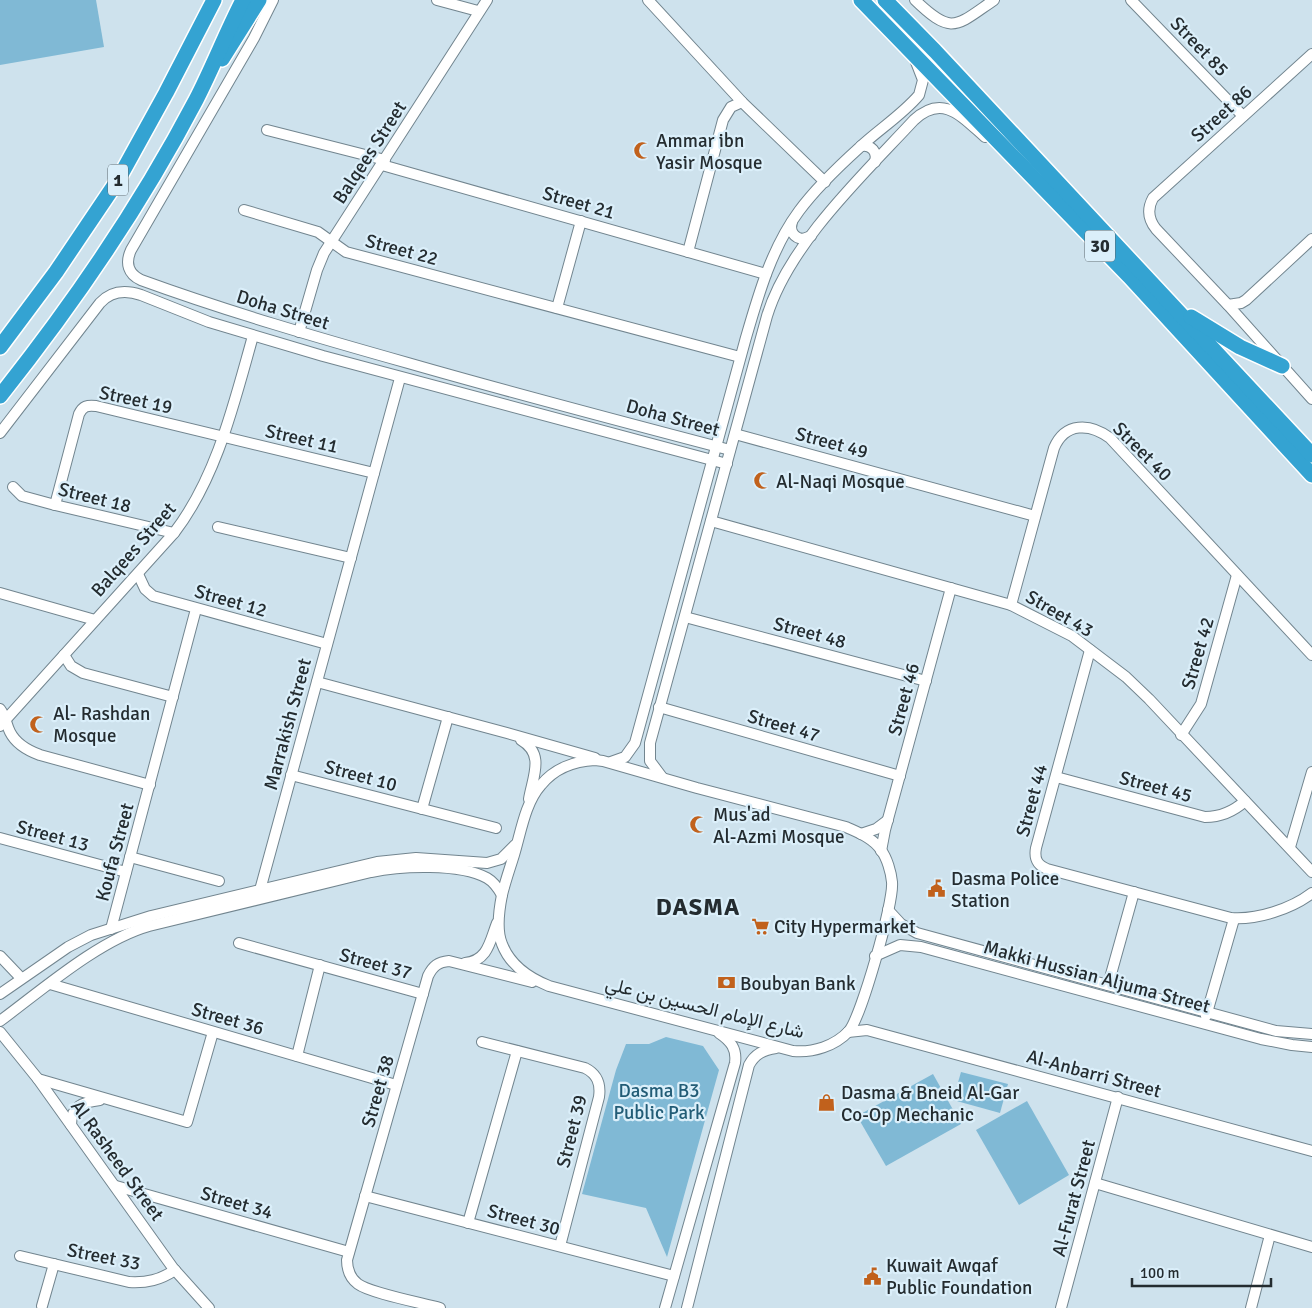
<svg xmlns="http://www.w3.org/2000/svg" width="1312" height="1308" font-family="Signika,Vazirmatn,sans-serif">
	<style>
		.green { fill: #80b9d5 }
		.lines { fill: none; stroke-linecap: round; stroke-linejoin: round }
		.minor-casing { stroke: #72858f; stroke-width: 12 }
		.highway-casing { stroke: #fff; stroke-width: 18 }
		.minor { stroke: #fff; stroke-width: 10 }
		.highway { stroke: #34a3d2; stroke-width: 15 }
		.labels { text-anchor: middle; stroke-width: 4.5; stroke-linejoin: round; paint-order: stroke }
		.shield { fill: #dbeffa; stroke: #5b666d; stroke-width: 1 }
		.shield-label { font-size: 18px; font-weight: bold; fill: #242c30 }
		.street-label { font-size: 19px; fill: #242c30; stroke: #dbeffa }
		.poi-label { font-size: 19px; fill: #242c30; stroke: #dbeffa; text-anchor: start }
		.park-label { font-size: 19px; fill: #225c76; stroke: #dbeffa }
		.district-label { font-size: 24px; font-weight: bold; letter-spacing: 1px; fill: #242c30; stroke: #dbeffa }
	</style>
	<rect width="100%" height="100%" fill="#cee2ed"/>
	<!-- green -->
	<g class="green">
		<path d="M 0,0 L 96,0 L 104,47 L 0,65 Z"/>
		<path d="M 666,1037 L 703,1046 L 719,1070 L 667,1257 L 646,1208 L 582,1194 L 616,1070 L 626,1044 L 649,1044 Z"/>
		<path d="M 961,1072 L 1008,1084 L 1000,1113 L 953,1100 Z"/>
		<path d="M 933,1074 L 961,1124 L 886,1166 L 857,1116 Z"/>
		<path d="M 1027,1101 L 1069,1175 L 1019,1205 L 976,1130 Z"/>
	</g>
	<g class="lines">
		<defs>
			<g id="minor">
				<path d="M 273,0 L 254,38 L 131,250 C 125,263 128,274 141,280 C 229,312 319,338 408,363 C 516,394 623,422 730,450"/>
				<path d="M 437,0 L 478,11"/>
				<path d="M 648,0 L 742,102 L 825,182"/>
				<path d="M 915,0 C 952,36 956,26 994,0"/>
				<path d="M 1131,0 L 1243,116"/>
				<path d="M 1312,54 L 1153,198 C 1147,209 1148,219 1156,229 L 1228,305 L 1312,399"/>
				<path d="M 267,130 L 385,160"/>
				<path d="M 861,146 C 871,144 878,152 875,162"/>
				<path d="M 382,165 L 766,274"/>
				<path d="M 244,210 L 318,232 L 346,252 L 740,357"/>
				<path d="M 792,222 C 789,231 794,238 803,239 L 811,236"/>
				<path d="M 688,252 L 723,120 L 731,107 L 742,102"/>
				<path d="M 1228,305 L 1241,303 L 1246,300 L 1312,239"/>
				<path d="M 557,308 L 581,221"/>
				<path d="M 299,332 L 317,270 L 324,253 L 487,0"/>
				<path d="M 0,433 L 100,303 C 111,291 126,290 141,295 L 209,322 L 323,356 L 727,464"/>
				<path d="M 735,434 L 1035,516"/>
				<path d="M 13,487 L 22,496 L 55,505 L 174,533"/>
				<path d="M 55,505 L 79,414 C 83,406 87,405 96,406 L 374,473"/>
				<path d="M 711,521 L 1011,605 L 1072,636 L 1126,677 L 1149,699 L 1312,872"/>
				<path d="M 218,527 L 351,558"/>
				<path d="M 138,574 L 145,589 L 153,596 L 327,644"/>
				<path d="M 0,593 L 95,620"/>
				<path d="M 1011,605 L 1054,448 C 1065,422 1090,423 1110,438 L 1312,655"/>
				<path d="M 685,617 L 926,681"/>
				<path d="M 1090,650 L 1036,848 C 1034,859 1037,865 1047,869 L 1231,918 C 1257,920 1291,909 1312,893"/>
				<path d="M 64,655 L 71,666 L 83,673 L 173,697"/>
				<path d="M 317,682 L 507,733 L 595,758"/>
				<path d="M 659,707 L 900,776"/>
				<path d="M 0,709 C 6,717 6,724 10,732 C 16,744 29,751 40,755 L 150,785"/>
				<path d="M 0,726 L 174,533 C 217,477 234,403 253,336"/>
				<path d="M 1181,735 L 1201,704 L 1237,575"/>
				<path d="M 521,740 C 545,754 533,776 529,799"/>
				<path d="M 595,760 L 603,761 L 697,788 L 846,827 C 859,833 873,838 881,850 C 887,858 891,872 892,882 C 894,902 861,1017 849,1031 C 835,1046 813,1053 793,1051 L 549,986 C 529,978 510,965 502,944 C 496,930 499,910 502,895 C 505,882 510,868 514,855 C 521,832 525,803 541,785 C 554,769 574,761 595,760 Z"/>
				<path d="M 611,762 L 625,757 L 635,743 L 745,341 C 758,296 771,249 799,211 C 816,188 838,167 859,148 C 878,130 902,115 919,95 L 923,80 L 916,62"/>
				<path d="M 291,775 L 496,828"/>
				<path d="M 662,777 L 650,761 L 650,743 L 767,316 C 789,244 863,175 914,120 C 943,93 962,117 985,137"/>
				<path d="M 1056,777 L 1205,817 C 1220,817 1234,811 1245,801"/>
				<path d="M 422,809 L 448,717"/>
				<path d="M 861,834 L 876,829 L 888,820"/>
				<path d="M 0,838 L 126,872"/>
				<path d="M 1290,847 L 1312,772"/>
				<path d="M 881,851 L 885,830 L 951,588"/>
				<path d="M 130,857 L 219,881"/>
				<path d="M 260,895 L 260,890 L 400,378"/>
				<path d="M 888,910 L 901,924 L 917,933 L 1276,1031 L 1312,1034"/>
				<path d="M 111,929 L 196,609"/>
				<path d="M 239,943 L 423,994"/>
				<path d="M 0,956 L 21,978"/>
				<path d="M 875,956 L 900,945 L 921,947 L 1261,1039 L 1292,1045 L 1312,1047"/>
				<path d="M 465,963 C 488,961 490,941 497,923"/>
				<path d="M 50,984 L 396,1085"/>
				<path d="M 1108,985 L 1134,892"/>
				<path d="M 0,994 L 68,947 L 91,935 L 151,916 L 377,862 L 416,858 L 487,863 L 501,859 L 515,845"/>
				<path d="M 1206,1016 L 1234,919"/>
				<path d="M 0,1021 C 42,990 99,940 149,926 L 371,872 C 400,866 460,863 487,878 C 494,882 498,888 502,895"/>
				<path d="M 0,1032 L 38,1079 L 173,1268 L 209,1308"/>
				<path d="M 848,1032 L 867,1030 L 1312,1151"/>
				<path d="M 482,1042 L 585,1068 C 597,1074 601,1083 599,1097 L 560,1246"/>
				<path d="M 297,1056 L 320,965"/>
				<path d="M 38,1079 L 187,1122 L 213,1032"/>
				<path d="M 71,1125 C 71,1106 83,1102 100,1100"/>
				<path d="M 1095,1183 L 1312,1247"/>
				<path d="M 116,1186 L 349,1252"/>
				<path d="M 365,1196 L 674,1276"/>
				<path d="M 468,1223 L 517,1051"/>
				<path d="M 20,1256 L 129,1282 C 147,1283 160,1280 175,1270"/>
				<path d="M 42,1306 L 54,1264"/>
				<path d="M 440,1308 C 422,1303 370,1293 358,1284 C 350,1278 347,1270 347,1260 L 428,976 C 433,966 438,962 449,961 L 532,982"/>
				<path d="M 665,1308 L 735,1063 C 737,1049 731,1041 719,1033"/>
				<path d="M 687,1308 L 749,1065 C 755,1054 763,1050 776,1048"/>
				<path d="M 1061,1308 L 1118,1097"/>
				<path d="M 1251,1308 L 1270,1235"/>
			</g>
			<g id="highway">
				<path d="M 861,0 L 1129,276 L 1312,475"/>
				<path d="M 885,0 L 935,51 L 1312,455"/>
				<path d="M 222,59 L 259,0"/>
				<path d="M 1191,317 L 1240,347 L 1282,366"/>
				<path d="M 0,347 L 56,272 L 118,180 L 166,93 L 214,0"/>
				<path d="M 0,396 C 74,303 141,205 196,100 C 213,67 226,33 243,0"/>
			</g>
		</defs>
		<!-- minor casing -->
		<use href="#minor" class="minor-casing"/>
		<!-- highway casing -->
		<use href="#highway" class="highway-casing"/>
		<!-- minor -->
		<use href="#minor" class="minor"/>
		<!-- highway -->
		<use href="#highway" class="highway"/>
	</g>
	<!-- icons -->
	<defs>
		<symbol id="mosque-bare" viewBox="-9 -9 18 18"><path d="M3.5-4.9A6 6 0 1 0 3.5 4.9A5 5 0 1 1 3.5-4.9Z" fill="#c1611c" stroke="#dbeffa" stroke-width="2.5" paint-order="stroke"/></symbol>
		<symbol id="civic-bare" viewBox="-9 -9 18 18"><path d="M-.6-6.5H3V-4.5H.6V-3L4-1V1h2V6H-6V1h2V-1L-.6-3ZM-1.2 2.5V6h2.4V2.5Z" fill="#c1611c" stroke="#dbeffa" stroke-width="2.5" paint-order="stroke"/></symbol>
		<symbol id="supermarket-bare" viewBox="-9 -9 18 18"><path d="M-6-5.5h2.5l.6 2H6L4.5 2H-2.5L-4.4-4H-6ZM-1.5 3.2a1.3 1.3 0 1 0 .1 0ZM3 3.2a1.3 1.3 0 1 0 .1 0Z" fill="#c1611c" stroke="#dbeffa" stroke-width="2.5" paint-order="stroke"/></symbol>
		<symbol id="bank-bare" viewBox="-9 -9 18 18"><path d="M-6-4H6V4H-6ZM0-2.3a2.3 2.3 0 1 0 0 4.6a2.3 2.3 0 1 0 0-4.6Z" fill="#c1611c" stroke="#dbeffa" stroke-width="2.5" paint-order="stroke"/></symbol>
		<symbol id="shop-bare" viewBox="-9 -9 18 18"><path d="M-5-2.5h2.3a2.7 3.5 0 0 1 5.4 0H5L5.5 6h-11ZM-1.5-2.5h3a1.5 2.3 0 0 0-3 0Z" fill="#c1611c" stroke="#dbeffa" stroke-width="2.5" paint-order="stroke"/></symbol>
	</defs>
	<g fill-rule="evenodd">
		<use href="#mosque-bare" x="630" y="138" width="25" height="25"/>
		<use href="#mosque-bare" x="750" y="468" width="25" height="25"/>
		<use href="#mosque-bare" x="26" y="712" width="25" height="25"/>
		<use href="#mosque-bare" x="686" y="812" width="25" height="25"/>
		<use href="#civic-bare" x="924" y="876" width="25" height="25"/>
		<use href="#supermarket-bare" x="748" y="914" width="25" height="25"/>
		<use href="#bank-bare" x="714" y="970" width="25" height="25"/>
		<use href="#shop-bare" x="814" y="1090" width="25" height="25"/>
		<use href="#civic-bare" x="860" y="1264" width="25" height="25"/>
	</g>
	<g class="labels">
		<!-- shield labels -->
		<g class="shield">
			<rect x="108" y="164.5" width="20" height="31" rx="4"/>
			<rect x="1085" y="230.5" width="30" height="31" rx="4"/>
		</g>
		<g class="shield-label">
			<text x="118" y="186">1</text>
			<text x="1100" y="252">30</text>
		</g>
		<!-- street labels -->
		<g class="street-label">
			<text transform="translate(1200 46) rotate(46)" y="7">Street 85</text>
			<text transform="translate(1221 113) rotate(-42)" y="7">Street 86</text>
			<text transform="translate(369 152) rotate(-57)" y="7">Balqees Street</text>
			<text transform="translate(579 202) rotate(16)" y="7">Street 21</text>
			<text transform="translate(402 249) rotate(15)" y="7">Street 22</text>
			<text transform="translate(283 309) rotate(17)" y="7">Doha Street</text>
			<text transform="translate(136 399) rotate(12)" y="7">Street 19</text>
			<text transform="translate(673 417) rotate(15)" y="7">Doha Street</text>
			<text transform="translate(302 438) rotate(13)" y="7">Street 11</text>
			<text transform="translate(832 442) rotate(15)" y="7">Street 49</text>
			<text transform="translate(1143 451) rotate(45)" y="7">Street 40</text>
			<text transform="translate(95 497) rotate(14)" y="7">Street 18</text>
			<text transform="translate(133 549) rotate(-49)" y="7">Balqees Street</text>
			<text transform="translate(231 600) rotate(16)" y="7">Street 12</text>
			<text transform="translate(1060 613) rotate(30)" y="7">Street 43</text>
			<text transform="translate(810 632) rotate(15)" y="7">Street 48</text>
			<text transform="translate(1197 653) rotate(-74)" y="7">Street 42</text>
			<text transform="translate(903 699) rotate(-75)" y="7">Street 46</text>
			<text transform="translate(287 724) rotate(-75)" y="7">Marrakish Street</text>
			<text transform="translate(784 725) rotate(16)" y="7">Street 47</text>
			<text transform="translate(361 775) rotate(15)" y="7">Street 10</text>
			<text transform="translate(1156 786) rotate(15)" y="7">Street 45</text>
			<text transform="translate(1031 800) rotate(-75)" y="7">Street 44</text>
			<text transform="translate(53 835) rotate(15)" y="7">Street 13</text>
			<text transform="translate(114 852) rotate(-75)" y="7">Koufa Street</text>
			<text transform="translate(376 963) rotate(15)" y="7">Street 37</text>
			<text transform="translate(1097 976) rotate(15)" y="7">Makki Hussian Aljuma Street</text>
			<text transform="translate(705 1007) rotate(14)" y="7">شارع الإمام الحسين بن علي</text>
			<text transform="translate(228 1018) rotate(16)" y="7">Street 36</text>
			<text transform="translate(1094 1073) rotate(15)" y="7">Al-Anbarri Street</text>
			<text transform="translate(377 1091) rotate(-74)" y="7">Street 38</text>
			<text transform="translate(571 1131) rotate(-76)" y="7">Street 39</text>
			<text transform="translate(118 1160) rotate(54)" y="7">Al Rasheed Street</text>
			<text transform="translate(1073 1198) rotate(-75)" y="7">Al-Furat Street</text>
			<text transform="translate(237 1202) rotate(16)" y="7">Street 34</text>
			<text transform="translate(524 1219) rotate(15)" y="7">Street 30</text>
			<text transform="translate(104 1256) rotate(11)" y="7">Street 33</text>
		</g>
		<!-- poi labels -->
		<g class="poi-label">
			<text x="656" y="147">Ammar ibn<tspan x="656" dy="22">Yasir Mosque</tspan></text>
			<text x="776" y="488">Al-Naqi Mosque</text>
			<text x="53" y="720">Al- Rashdan<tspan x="53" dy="22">Mosque</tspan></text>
			<text x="713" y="821">Mus'ad<tspan x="713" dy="22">Al-Azmi Mosque</tspan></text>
			<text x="951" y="885">Dasma Police<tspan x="951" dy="22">Station</tspan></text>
			<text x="774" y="933">City Hypermarket</text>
			<text x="740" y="990">Boubyan Bank</text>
			<text x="841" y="1099">Dasma &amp; Bneid Al-Gar<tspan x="841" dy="22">Co-Op Mechanic</tspan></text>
			<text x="886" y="1272">Kuwait Awqaf<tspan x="886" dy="22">Public Foundation</tspan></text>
		</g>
		<!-- park labels -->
		<g class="park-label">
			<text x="659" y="1097">Dasma B3<tspan x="659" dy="22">Public Park</tspan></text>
		</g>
		<!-- district labels -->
		<g class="district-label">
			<text x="698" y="915">DASMA</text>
		</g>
	</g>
	<!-- scale -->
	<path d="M1132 1278v8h139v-8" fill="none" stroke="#242c30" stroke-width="2.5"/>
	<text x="1140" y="1278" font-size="15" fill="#242c30" stroke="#dbeffa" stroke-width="4" paint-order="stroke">100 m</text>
</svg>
